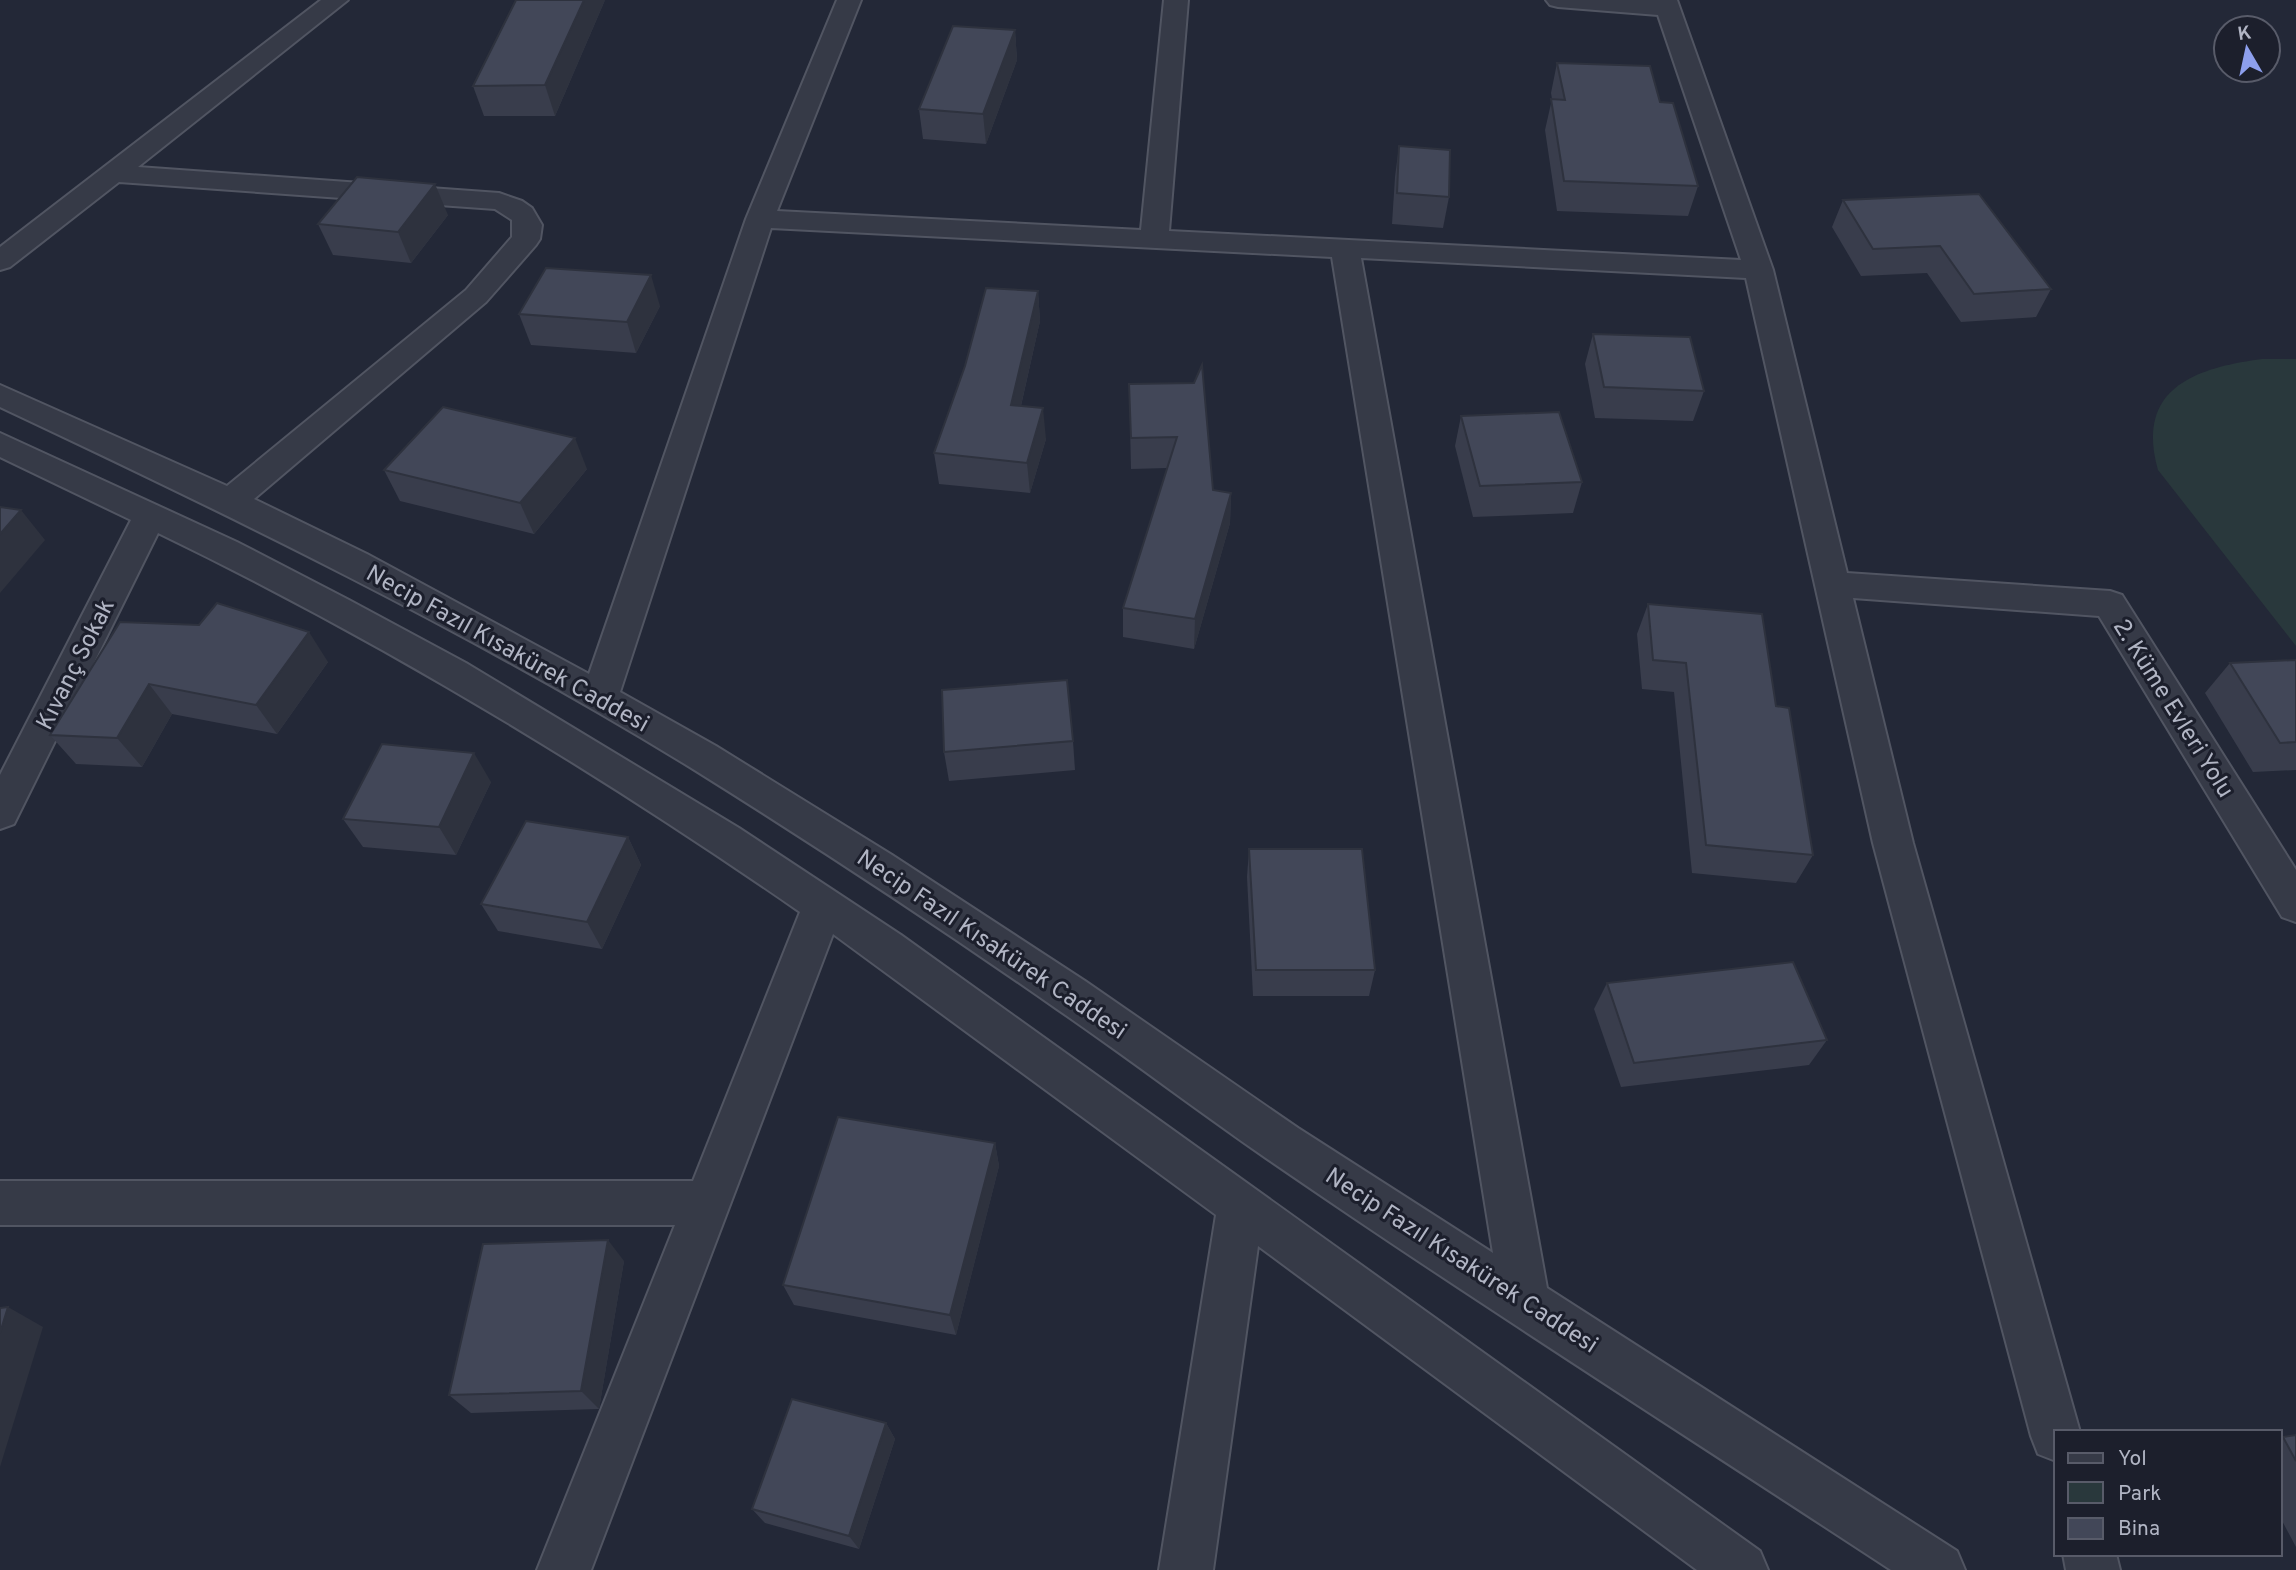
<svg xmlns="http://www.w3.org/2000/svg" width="2296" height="1570" font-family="Overpass,sans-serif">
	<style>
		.green { fill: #29383c }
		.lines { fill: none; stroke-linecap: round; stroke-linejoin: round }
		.minor-casing { stroke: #515562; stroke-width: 4 }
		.minor { fill: #363a47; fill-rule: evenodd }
		.wall { fill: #393d4c }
		.shaded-wall { fill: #2e323e }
		.building { fill: #424758; stroke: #2e323e; stroke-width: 2 }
		.labels { text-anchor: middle; stroke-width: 6; stroke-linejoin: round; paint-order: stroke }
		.street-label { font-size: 24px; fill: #b1b5c4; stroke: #1c1f2c }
	</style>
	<rect width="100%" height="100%" fill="#232837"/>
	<!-- green -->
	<path class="green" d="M 2262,359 L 2296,359 L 2296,646 L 2158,470 C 2135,389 2194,368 2262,359 Z"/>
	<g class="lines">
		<defs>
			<g id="minor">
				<path d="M 321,0 L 348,0 L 138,167 L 499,193 L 522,201 L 532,208 L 542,225 L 540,239 L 536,245 L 486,302 L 254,499 L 367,554 L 589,674 L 746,219 L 837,0 L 861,0 L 777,211 L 1141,230 L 1164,0 L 1188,0 L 1169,231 L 1741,260 L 1658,15 L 1558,7 L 1550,5 L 1546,0 L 1677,0 L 1773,270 L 1847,573 L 2110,591 L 2122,595 L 2296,870 L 2296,922 L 2282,917 L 2099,616 L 1853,598 L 1913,843 L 2080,1432 L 2056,1432 L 2056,1461 L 2038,1454 L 2031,1436 L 1873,843 L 1746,278 L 1361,258 L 1547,1288 L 1957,1551 L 1965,1570 L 1891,1570 C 1682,1433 1471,1299 1266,1158 C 1195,1109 1127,1057 1057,1009 C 938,926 816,846 693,769 C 470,632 236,518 0,407 L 0,385 L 227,486 L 466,290 L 512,237 L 512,220 L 495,209 L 119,182 L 10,267 L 0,270 L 0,247 ZM 771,228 L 1332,257 L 1493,1253 L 1298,1128 L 1085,981 L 892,855 L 716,746 L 620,692 Z"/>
				<path d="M 0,433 L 237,542 L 349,600 L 466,663 L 739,828 L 901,935 L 1760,1551 L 1768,1570 L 1697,1570 L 1258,1246 L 1213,1570 L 1159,1570 L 1216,1215 L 833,934 L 591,1570 L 537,1570 L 675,1225 L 0,1225 L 0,1181 L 693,1181 L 800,912 C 596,771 382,641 158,533 L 14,824 L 0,829 L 0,775 L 131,520 L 0,457 Z"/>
				<path d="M 2063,1554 L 2116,1554 L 2120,1570 L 2066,1570 Z"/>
			</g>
		</defs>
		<!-- minor casing -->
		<use href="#minor" class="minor-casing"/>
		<!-- minor -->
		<use href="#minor" class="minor"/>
	</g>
	<!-- wall -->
	<g class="wall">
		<path d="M 605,0 L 555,116 L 484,116 L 473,86 Z"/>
		<path d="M 1015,30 L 1017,60 L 986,144 L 923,139 L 919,109 Z"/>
		<path d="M 1557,63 L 1660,102 L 1698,186 L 1688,216 L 1557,211 L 1545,130 L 1552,99 L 1551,93 Z"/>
		<path d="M 1399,146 L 1449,197 L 1443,228 L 1392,224 L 1395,177 Z"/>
		<path d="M 1843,200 L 2051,289 L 2036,317 L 1961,322 L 1927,273 L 1861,276 L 1832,227 Z"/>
		<path d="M 448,215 L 411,263 L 333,255 L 318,224 Z"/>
		<path d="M 1038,291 L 1040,321 L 1021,406 L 1046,439 L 1030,493 L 939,484 L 934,453 Z"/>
		<path d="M 660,306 L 636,353 L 531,345 L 519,314 Z"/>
		<path d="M 1593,334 L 1704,391 L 1693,421 L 1595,418 L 1585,364 Z"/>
		<path d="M 1194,383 L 1213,490 L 1231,493 L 1230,523 L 1194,649 L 1123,637 L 1123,608 L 1167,468 L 1131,469 L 1129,384 Z"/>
		<path d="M 1461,416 L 1582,482 L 1573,513 L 1473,517 L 1455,446 Z"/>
		<path d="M 587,469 L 534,534 L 400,501 L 384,470 Z"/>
		<path d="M 1648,604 L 1776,706 L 1813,855 L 1796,883 L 1692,873 L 1674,692 L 1642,689 L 1637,634 Z"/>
		<path d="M 199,625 L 328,662 L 277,734 L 172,714 L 142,767 L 76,764 L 50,735 Z"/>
		<path d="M 2296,660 L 2296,770 L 2253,772 L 2205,693 L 2230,663 Z"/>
		<path d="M 1073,741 L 1075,770 L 949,781 L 944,752 Z"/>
		<path d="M 491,782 L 456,855 L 363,847 L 343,819 Z"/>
		<path d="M 628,837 L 641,865 L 602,949 L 498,931 L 481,904 Z"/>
		<path d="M 1249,849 L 1375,970 L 1369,996 L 1253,996 L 1247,877 Z"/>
		<path d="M 1607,983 L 1827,1040 L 1809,1065 L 1621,1087 L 1594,1009 Z"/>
		<path d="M 995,1143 L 999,1166 L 956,1335 L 794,1305 L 783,1285 Z"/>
		<path d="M 624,1261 L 599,1409 L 471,1413 L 449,1395 Z"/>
		<path d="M 886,1423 L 895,1439 L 859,1549 L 765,1523 L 752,1509 Z"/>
		<path d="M 2296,1435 L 2296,1547 L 2280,1517 L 2280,1439 Z"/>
	</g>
	<!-- shaded-wall -->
	<g class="shaded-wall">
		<path d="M 584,0 L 605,0 L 555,116 L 545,85 Z"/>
		<path d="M 1015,30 L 1017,60 L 986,144 L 983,114 Z"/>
		<path d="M 435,184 L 448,215 L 411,263 L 398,232 Z"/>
		<path d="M 651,275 L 660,306 L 636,353 L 627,322 Z"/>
		<path d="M 1038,291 L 1040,321 L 1014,436 L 1011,405 Z"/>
		<path d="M 1043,408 L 1046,439 L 1030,493 L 1027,463 Z"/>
		<path d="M 575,438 L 587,469 L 534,534 L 520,503 Z"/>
		<path d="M 1231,493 L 1230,523 L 1194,649 L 1195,619 Z"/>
		<path d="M 21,510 L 45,540 L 0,593 L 0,534 Z"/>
		<path d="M 309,632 L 328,662 L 277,734 L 256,705 Z"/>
		<path d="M 149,684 L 172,714 L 142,767 L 117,738 Z"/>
		<path d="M 474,753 L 491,782 L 456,855 L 439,827 Z"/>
		<path d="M 628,837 L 641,865 L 602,949 L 587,922 Z"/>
		<path d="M 995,1143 L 999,1166 L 956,1335 L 950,1315 Z"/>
		<path d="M 608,1240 L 624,1261 L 599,1409 L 581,1391 Z"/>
		<path d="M 8,1307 L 43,1327 L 0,1467 L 0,1333 Z"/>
		<path d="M 886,1423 L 895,1439 L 859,1549 L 849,1536 Z"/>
	</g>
	<!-- building -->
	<g class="building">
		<path d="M 516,0 L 584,0 L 545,85 L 473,86 Z"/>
		<path d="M 953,26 L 1015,30 L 983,114 L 919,109 Z"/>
		<path d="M 1557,63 L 1650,66 L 1660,102 L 1673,103 L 1698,186 L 1564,181 L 1551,99 L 1565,100 Z"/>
		<path d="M 1399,146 L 1450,150 L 1449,197 L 1397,193 Z"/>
		<path d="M 357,177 L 435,184 L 398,232 L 318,224 Z"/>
		<path d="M 1979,194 L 2051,289 L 1974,294 L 1940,246 L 1873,249 L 1843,200 Z"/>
		<path d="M 546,268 L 651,275 L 627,322 L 519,314 Z"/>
		<path d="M 986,288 L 1038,291 L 1011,405 L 1043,408 L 1027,463 L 934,453 L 965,366 Z"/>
		<path d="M 1593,334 L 1690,337 L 1704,391 L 1604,387 Z"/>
		<path d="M 1202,365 L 1213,490 L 1231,493 L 1195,619 L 1123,608 L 1177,437 L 1131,438 L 1129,384 L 1194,383 Z"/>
		<path d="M 443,407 L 575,438 L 520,503 L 384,470 Z"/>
		<path d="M 1559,412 L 1582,482 L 1480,486 L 1461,416 Z"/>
		<path d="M 0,507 L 21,510 L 0,534 Z"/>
		<path d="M 217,603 L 309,632 L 256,705 L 149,684 L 117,738 L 50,735 L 120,622 L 199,625 Z"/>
		<path d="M 1648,604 L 1762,614 L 1776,706 L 1789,708 L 1813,855 L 1706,845 L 1686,663 L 1653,660 Z"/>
		<path d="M 2296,660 L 2296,742 L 2280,743 L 2230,663 Z"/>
		<path d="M 1067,680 L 1073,741 L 944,752 L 942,690 Z"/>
		<path d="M 382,744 L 474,753 L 439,827 L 343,819 Z"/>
		<path d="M 526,821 L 628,837 L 587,922 L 481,904 Z"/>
		<path d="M 1249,849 L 1362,849 L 1375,970 L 1256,970 Z"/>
		<path d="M 1793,962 L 1827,1040 L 1634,1063 L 1607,983 Z"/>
		<path d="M 838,1117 L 995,1143 L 950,1315 L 783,1285 Z"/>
		<path d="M 608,1240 L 581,1391 L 449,1395 L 483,1244 Z"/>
		<path d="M 8,1307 L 0,1333 L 0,1308 Z"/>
		<path d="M 792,1399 L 886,1423 L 849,1536 L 752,1509 Z"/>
		<path d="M 2296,1435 L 2296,1461 L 2283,1437 Z"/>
	</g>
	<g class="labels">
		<!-- street labels -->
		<g class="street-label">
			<text transform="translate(508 648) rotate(29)" y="8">Necip Fazıl Kısakürek Caddesi</text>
			<text transform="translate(75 664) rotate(-63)" y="8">Kıvanç Sokak</text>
			<text transform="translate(2174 708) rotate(58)" y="8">2. Küme Evleri Yolu</text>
			<text transform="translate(992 944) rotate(34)" y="8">Necip Fazıl Kısakürek Caddesi</text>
			<text transform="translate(1462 1260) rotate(33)" y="8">Necip Fazıl Kısakürek Caddesi</text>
		</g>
	</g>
	<!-- legend -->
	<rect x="2054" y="1430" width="228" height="126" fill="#1c1f2c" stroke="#585b69" stroke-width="2"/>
	<rect x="2068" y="1453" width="35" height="10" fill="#363a47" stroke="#585b69" stroke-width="2"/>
	<text x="2118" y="1465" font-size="21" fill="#b1b5c4">Yol</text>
	<rect x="2068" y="1482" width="35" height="21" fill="#29383c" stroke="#585b69" stroke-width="2"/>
	<text x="2118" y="1500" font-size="21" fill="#b1b5c4">Park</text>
	<rect x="2068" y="1518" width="35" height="21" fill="#424758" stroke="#585b69" stroke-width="2"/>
	<text x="2118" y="1535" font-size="21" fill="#b1b5c4">Bina</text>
	<!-- north arrow -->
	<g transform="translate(2247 49) rotate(351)"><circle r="33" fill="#1c1f2c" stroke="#585b69" stroke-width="2"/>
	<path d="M0-5L12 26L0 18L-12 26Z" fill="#8d9fed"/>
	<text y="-10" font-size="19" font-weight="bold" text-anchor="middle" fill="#b1b5c4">K</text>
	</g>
</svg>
